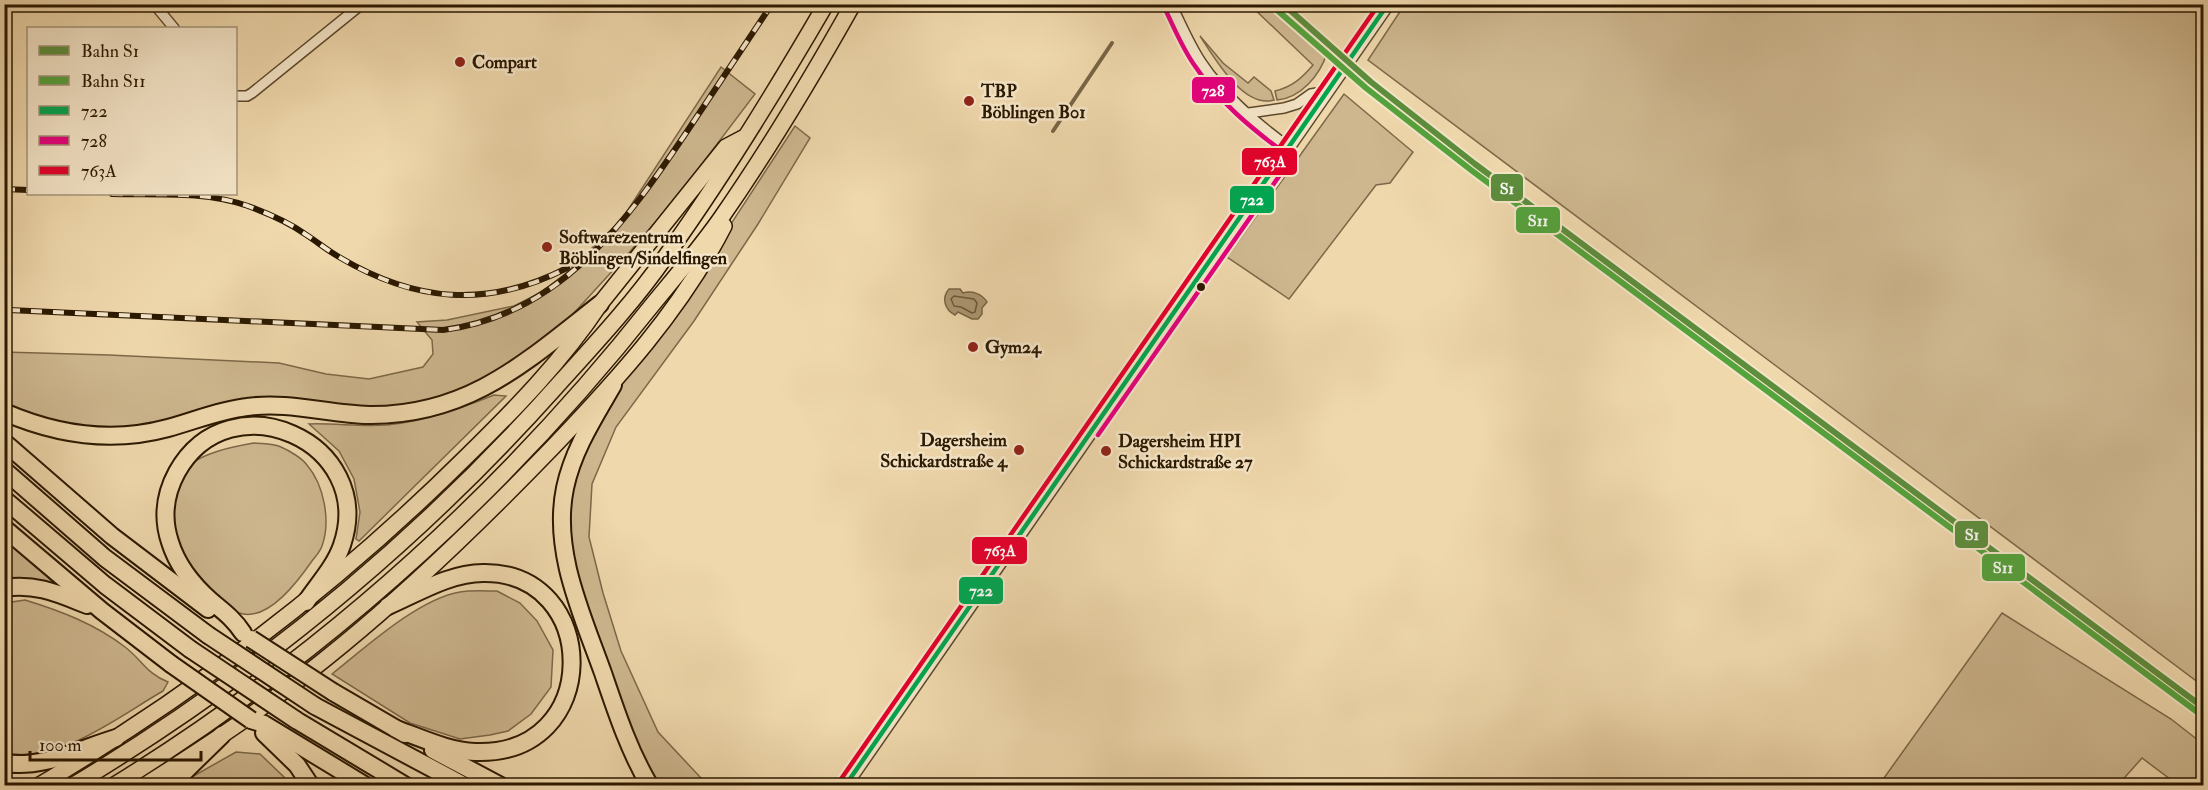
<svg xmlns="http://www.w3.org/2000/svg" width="2208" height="790" font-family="'IM FELL Double Pica',serif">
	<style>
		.green { fill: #ceb78f; stroke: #7c6848; stroke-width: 1.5 }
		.water { fill: #ac9772; stroke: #786444; stroke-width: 1.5 }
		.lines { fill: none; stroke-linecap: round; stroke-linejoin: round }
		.shore { stroke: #6c5839; stroke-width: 1.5 }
		.stream { stroke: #786444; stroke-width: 4 }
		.minor-casing { stroke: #5c482b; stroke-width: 12 }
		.tertiary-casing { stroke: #5c482b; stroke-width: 15 }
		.trunk-casing { stroke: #2b1800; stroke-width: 18 }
		.motorway-casing { stroke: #2b1800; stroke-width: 20 }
		.minor { stroke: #f5e6c9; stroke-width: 9 }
		.tertiary { stroke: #f5e6c9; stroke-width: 12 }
		.trunk { stroke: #efd8ac; stroke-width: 15 }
		.motorway { stroke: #efd8ac; stroke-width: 16 }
		.rail-casing { stroke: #2b1800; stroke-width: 6 }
		.rail { stroke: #f5e6c9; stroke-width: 4; stroke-dasharray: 11; stroke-linecap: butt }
		.motorway-bridge-casing { stroke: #2b1800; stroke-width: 20; stroke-linecap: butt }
		.motorway-bridge { stroke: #efd8ac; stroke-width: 16 }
		.bus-1-casing { stroke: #f5e6c9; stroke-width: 9 }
		.bus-2-casing { stroke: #f5e6c9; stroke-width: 9 }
		.bus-3-casing { stroke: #f5e6c9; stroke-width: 9 }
		.bus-1 { stroke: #00a651; stroke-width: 4.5 }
		.bus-2 { stroke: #e5007d; stroke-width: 4.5 }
		.bus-3 { stroke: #e4002b; stroke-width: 4.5 }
		.rail-1-casing { stroke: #f5e6c9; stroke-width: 10 }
		.rail-2-casing { stroke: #f5e6c9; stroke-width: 10 }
		.rail-1 { stroke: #5c8e3c; stroke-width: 6 }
		.rail-2 { stroke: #54a33c; stroke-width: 6 }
		.poi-dot { fill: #8f2418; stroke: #f5e6c9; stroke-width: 2 }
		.bus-dot { fill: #2b1800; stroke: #f5e6c9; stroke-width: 2 }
		.labels { text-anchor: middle; stroke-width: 5; stroke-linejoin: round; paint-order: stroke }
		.poi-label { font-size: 18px; font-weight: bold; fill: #2b1800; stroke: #f5e6c9; text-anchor: start }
		.line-badge { stroke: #f5e6c9; stroke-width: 2 }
		.badge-label { font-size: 16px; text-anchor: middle; font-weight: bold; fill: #fff }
	</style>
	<rect width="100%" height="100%" fill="#efd8ac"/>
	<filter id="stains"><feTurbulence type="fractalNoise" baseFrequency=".00333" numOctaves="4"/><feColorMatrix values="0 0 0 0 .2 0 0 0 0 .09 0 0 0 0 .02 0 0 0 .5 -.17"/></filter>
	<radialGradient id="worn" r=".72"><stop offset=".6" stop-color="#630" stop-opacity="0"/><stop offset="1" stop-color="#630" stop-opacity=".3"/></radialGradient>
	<!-- green -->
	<g class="green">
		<path d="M 1405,4 L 2203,5 L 2203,686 L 1368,60 Z"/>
		<path d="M 1250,5 L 1272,5 L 1327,53 C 1320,75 1301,98 1277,100 L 1275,91 C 1292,87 1302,78 1313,65 Z"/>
		<path d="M 1200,36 L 1223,63 L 1248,83 L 1254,77 L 1271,91 L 1274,100 C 1243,109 1214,57 1200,36 Z"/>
		<path d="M 721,67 L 755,94 L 677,197 L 627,255 L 574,313 L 575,314 L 530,352 L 470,387 L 421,403 L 381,408 L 352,408 L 307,401 L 129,429 L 70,427 L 5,407 L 4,352 L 109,355 L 279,363 L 326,374 L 369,379 L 423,367 L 433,354 L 432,340 L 417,322 L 447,320 L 514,306 L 540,293 L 565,274 L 622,219 Z"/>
		<path d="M 1344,94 L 1413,152 L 1390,183 L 1376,185 L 1289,299 L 1227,257 Z"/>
		<path d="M 795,126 L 810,138 L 758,224 L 694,321 L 616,427 L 592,484 L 589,537 L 603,593 L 621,651 L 658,732 L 700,777 L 712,785 L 657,785 L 642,763 L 578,593 L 567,510 L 582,448 L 621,384 L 659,334 Z"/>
		<path d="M 494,395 L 506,396 L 359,541 L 356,539 L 360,512 L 354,479 L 339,451 L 309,424 C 334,423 362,427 387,425 C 425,421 459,409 494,395 Z"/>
		<path d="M 254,443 C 262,444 273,443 281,447 C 288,450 302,458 307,465 C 324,485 331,521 322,546 C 320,552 315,557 312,561 C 298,581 270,619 243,614 C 223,610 191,570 182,550 C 170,524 172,492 187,469 C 197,453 237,446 254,443 Z"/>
		<path d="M 5,539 L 61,589 C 42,582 26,577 5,581 Z"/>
		<path d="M 497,591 L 520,603 L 537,621 L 553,650 L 551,687 L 531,714 L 508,731 L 490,735 L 460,739 L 410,723 L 332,674 C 365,648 418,599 460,592 C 471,590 485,591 497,591 Z"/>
		<path d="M 25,600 C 61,611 95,624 125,647 C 142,660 147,674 168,682 L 163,691 C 116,718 61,763 5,753 L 5,603 Z"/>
		<path d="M 2002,613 L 2171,719 L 2203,744 L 2203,785 L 2178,785 L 2142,758 L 2118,785 L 1879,785 Z"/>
		<path d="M 236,752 L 260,754 L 284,777 L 289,785 L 186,785 L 190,778 Z"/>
	</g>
	<!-- water -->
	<path class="water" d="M 949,289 L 960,289 L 963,293 C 972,290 982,294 987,302 L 982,308 L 982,314 L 978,319 L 972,319 L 958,312 L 955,315 C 945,310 941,298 949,289 Z"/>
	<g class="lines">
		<!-- shore -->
		<path class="shore" d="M 954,296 L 974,299 L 977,303 L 975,312 L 972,313 L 961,307 L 954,306 L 951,299 Z"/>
		<!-- stream -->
		<path class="stream" d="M 1053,131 L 1112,43"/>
		<defs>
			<g id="minor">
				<path d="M 154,4 L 174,28"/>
				<path d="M 1171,4 C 1181,24 1189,44 1201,62 C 1222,94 1259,126 1290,148"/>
				<path d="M 236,96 L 247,96 L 252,93 L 362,4"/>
				<path d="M 1249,113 L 1284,108 L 1297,104 L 1311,94 L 1328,91"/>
			</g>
			<path id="tertiary" d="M 845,786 L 1388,4"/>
			<g id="trunk">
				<path d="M 38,786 C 194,694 337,585 466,457 C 514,410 563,360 600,304 L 726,147 L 745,137"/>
				<path d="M 72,786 C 252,678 416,544 556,387 C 594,345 634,302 666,256 C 724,175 776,90 826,4"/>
				<path d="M 113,786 C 320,658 502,495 653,304 C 676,276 700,248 721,218 C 769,149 812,77 853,4"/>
				<path d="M 144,786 C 186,759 229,732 269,702 C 372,627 464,539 552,448 C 617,380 681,310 724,226"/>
			</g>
			<g id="motorway">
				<path d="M 613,385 C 594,418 573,450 565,488 C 552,551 582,614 603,673 C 616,711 629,751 650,786"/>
				<path d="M 4,412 C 57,435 113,443 168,428 C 194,421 220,410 247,407 C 288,401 328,414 369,415 C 469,416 527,361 600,304"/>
				<path d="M 4,442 L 112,536 L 208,609"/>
				<path d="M 4,470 L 105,558 L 208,635"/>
				<path d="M 4,499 L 105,585 L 190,649"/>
				<path d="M 4,528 L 102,611 L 171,664"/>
				<path d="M 4,588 C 36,583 59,594 87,605"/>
				<path d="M 388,606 C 418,593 450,573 483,573 C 601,571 604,757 475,752 C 448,751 422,738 396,729"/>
				<path d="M 243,633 C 234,619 223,611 211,601 C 193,585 177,565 170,542 C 162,518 165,494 177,472 C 230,377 377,442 342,545 C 335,566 318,584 306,602"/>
				<path d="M 333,692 L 405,734"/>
				<path d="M 315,706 L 465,786"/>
				<path d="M 251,720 L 264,724 L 366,786"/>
				<path d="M 296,720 L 406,786"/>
				<path d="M 264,733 L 297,765 L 311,786"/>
				<path d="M 433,750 L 501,786"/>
				<path d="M 4,763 C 44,769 79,749 116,738"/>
				<path d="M 170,786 L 222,735"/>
			</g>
		</defs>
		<!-- minor casing -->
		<use href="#minor" class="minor-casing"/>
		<!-- tertiary casing -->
		<use href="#tertiary" class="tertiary-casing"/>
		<!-- trunk casing -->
		<use href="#trunk" class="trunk-casing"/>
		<!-- motorway casing -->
		<use href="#motorway" class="motorway-casing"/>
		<!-- minor -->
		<use href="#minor" class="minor"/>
		<!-- tertiary -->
		<use href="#tertiary" class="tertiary"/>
		<!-- trunk -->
		<use href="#trunk" class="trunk"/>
		<!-- motorway -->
		<use href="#motorway" class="motorway"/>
		<defs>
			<g id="rail">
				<path d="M 4,189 L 28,190"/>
				<path d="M 112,194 C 156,195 205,191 248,206 C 267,213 288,222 305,234 C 316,241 327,250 339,257 C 415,302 487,309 567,268"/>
				<path d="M 9,310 L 443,330 C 561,315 627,221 688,130 C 716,88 744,46 772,4"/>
			</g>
		</defs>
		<!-- rail casing -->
		<use href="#rail" class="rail-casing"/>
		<!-- rail -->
		<use href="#rail" class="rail"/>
		<defs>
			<g id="motorway-bridge">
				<path d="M 208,635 L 315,706"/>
				<path d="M 251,639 L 333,692"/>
				<path d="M 190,649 L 296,720"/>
				<path d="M 171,664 L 251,720"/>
			</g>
		</defs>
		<!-- motorway-bridge casing -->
		<use href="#motorway-bridge" class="motorway-bridge-casing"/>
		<!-- motorway-bridge -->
		<use href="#motorway-bridge" class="motorway-bridge"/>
		<defs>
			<path id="bus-1" d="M 845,786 L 1388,4"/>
			<g id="bus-2">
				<path d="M 1164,7 C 1174,27 1182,48 1195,66 C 1218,101 1252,129 1286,154"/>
				<path d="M 1098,435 L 1296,152"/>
			</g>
			<path id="bus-3" d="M 839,782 L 1379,4"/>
		</defs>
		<!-- bus-1 casing -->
		<use href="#bus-1" class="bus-1-casing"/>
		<!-- bus-2 casing -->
		<use href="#bus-2" class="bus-2-casing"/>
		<!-- bus-3 casing -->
		<use href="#bus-3" class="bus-3-casing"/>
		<!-- bus-1 -->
		<use href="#bus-1" class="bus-1"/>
		<!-- bus-2 -->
		<use href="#bus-2" class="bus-2"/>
		<!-- bus-3 -->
		<use href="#bus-3" class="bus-3"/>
		<defs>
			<path id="rail-1" d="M 1283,4 L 1371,82 L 1475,164 L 2204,708"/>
			<path id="rail-2" d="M 1277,10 L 1366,88 L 1471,170 L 2200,714"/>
		</defs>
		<!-- rail-1 casing -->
		<use href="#rail-1" class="rail-1-casing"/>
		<!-- rail-2 casing -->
		<use href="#rail-2" class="rail-2-casing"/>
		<!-- rail-1 -->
		<use href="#rail-1" class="rail-1"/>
		<!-- rail-2 -->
		<use href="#rail-2" class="rail-2"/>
	</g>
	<!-- markers -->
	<g class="poi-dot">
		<circle cx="460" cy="62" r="6"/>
		<circle cx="969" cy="101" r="6"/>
		<circle cx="547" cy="247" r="6"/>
		<circle cx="973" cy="347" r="6"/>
		<circle cx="1019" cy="450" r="6"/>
		<circle cx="1106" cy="451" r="6"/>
	</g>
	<circle class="bus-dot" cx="1201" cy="287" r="5"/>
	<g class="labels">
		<!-- poi labels -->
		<g class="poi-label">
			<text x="472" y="68">Compart</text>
			<text x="981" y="97">TBP<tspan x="981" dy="21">Böblingen B01</tspan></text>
			<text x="559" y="243">Softwarezentrum<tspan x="559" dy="21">Böblingen/Sindelfingen</tspan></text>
			<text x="985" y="353">Gym24</text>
			<text x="1007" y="446" text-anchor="end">Dagersheim<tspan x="1007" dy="21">Schickardstraße 4</tspan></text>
			<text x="1118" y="447">Dagersheim HPI<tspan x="1118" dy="21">Schickardstraße 27</tspan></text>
		</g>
	</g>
	<g class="line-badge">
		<rect x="1191" y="76" width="45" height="28" rx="6" fill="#e5007d"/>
		<rect x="1241" y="147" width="57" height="29" rx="6" fill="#e4002b"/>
		<rect x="1490" y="173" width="34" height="29" rx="6" fill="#5c8e3c"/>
		<rect x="1229" y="185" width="46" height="29" rx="6" fill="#00a651"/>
		<rect x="1515" y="206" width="46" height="28" rx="6" fill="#54a33c"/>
		<rect x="1954" y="520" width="35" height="29" rx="6" fill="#5c8e3c"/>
		<rect x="971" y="536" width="57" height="29" rx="6" fill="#e4002b"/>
		<rect x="1981" y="553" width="45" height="29" rx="6" fill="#54a33c"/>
		<rect x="958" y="576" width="46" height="29" rx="6" fill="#00a651"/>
	</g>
	<g class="badge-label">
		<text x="1213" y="96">728</text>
		<text x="1270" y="167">763A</text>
		<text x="1507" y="194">S1</text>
		<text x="1252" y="205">722</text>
		<text x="1538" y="226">S11</text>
		<text x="1972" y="540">S1</text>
		<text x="1000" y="556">763A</text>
		<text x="2003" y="573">S11</text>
		<text x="981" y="596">722</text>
	</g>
	<!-- margin -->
	<rect width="2208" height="790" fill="none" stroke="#efd8ac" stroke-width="24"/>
	<rect x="6" y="6" width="2196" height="778" fill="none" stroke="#2b1800" stroke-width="3"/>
	<rect x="12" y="12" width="2184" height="766" fill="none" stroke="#2b1800" stroke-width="1.5"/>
	<!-- legend -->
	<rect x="27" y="27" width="210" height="168" fill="#f5e6c9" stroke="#a49479" stroke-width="1.5"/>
	<rect x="39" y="46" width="30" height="9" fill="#5c8e3c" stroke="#a49479" stroke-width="1.5"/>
	<text x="81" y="57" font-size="18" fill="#2b1800">Bahn S1</text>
	<rect x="39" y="76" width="30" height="9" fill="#54a33c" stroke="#a49479" stroke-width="1.5"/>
	<text x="81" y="87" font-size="18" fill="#2b1800">Bahn S11</text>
	<rect x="39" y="106" width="30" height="9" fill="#00a651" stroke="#a49479" stroke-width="1.5"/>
	<text x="81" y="117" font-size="18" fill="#2b1800">722</text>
	<rect x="39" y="136" width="30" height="9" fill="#e5007d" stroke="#a49479" stroke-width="1.5"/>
	<text x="81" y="147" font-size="18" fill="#2b1800">728</text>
	<rect x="39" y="166" width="30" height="9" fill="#e4002b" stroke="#a49479" stroke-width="1.5"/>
	<text x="81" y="177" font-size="18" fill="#2b1800">763A</text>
	<!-- scale -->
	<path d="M30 751v9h171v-9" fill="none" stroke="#2b1800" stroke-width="3"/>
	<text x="39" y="751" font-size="18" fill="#2b1800" stroke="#f5e6c9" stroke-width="4.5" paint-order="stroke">100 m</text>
	<rect width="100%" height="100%" filter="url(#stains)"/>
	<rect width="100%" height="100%" fill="url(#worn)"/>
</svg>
